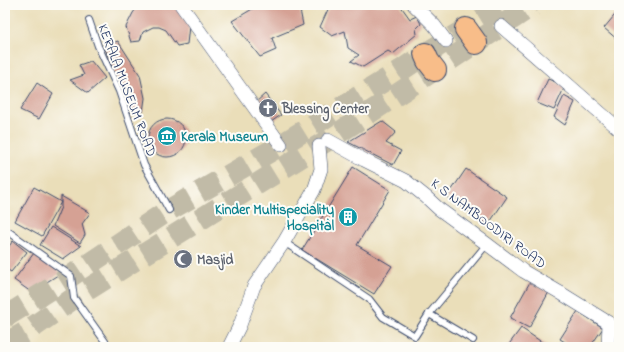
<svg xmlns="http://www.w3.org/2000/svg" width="624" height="352" font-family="'Indie Flower',sans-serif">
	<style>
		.building { fill: #d5a194 }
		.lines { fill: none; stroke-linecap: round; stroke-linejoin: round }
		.highway-tunnel { stroke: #c1bba7; stroke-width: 22; stroke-dasharray: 22 11; stroke-linecap: butt }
		.lane-casing { stroke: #3a496c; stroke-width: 8 }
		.street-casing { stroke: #3a496c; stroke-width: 14 }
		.highway-casing { stroke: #3a496c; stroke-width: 24 }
		.lane { stroke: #fff; stroke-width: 6 }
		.street { stroke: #fff; stroke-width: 13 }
		.highway { stroke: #f8bd89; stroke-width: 22 }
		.labels { text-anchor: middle; stroke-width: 4; stroke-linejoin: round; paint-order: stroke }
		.street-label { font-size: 14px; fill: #1b2f5e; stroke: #fdfcf7 }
		.worship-label { font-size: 14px; font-weight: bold; fill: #5b616d; stroke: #fdfcf7; text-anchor: start }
		.culture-label { font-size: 14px; font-weight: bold; fill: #0d838f; stroke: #fdfcf7; text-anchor: start }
	</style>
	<rect width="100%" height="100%" fill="#fdfcf7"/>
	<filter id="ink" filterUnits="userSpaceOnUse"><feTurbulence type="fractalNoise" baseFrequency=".025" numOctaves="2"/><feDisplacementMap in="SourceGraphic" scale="8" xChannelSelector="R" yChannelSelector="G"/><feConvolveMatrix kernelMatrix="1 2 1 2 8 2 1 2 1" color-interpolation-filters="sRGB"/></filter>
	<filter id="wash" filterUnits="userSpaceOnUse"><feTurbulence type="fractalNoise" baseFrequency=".012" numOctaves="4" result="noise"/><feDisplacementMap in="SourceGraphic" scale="16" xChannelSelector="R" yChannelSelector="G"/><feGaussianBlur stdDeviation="0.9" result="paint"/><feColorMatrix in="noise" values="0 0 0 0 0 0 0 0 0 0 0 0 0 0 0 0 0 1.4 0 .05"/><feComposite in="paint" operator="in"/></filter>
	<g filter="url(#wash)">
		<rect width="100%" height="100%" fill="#eadeb9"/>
		<g id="blocks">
			<!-- building -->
			<g class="building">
				<path d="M 139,5 L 175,5 L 189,26 L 187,44 L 177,46 L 166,30 L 159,27 L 153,27 L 143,32 L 140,41 L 131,42 L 126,27 L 133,13 Z"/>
				<path d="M 259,5 L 299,5 L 303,25 L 272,38 L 276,50 L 260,57 L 232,21 Z"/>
				<path d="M 330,5 L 400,5 L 410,19 L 417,16 L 421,24 L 416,29 L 417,34 L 393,54 L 388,51 L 363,67 L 351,61 L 359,55 L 348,48 L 345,31 L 332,36 L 320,27 Z"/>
				<path d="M 619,10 L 619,41 L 604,28 Z"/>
				<path d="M 118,41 L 140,75 L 145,98 L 143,112 L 130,112 L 104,46 Z"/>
				<path d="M 91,61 L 105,78 L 88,93 L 70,80 L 84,75 L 79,65 Z"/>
				<path d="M 548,79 L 565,86 L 554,110 L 537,103 Z"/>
				<path d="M 37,83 L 53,94 L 39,119 L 20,110 Z"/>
				<path d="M 265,94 L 281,115 L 271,122 L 256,102 Z"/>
				<path d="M 564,96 L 575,102 L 565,125 L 554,117 Z"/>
				<circle cx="167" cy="138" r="19"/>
				<path d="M 382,121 L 396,132 L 386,143 L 401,151 L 393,165 L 348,142 Z"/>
				<path d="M 353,167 L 390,190 L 357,245 L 392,266 L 374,294 L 302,250 Z"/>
				<path d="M 466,169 L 507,197 L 488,225 L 447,197 Z"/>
				<path d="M 34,187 L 61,202 L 61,196 L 90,213 L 82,224 L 85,235 L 80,243 L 53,226 L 61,207 L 61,202 L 42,236 L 15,221 Z"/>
				<path d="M 51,227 L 81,246 L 63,259 L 40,245 Z"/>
				<path d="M 13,241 L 27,252 L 11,272 L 5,268 L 5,251 Z"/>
				<path d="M 34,253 L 61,273 L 31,292 L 14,280 Z"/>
				<path d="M 530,282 L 549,292 L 529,328 L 510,318 Z"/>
				<path d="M 578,311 L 603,328 L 590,347 L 573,347 L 560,339 Z"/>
				<path d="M 521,328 L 549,347 L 507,347 Z"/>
			</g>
		</g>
	</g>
	<g filter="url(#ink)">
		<use href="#blocks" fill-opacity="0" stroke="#3a496c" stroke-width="1"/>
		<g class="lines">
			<!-- highway-tunnel -->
			<g class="highway-tunnel">
				<path d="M 5,317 L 71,276 L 169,210 L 281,145 L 403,69 L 425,54 L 505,5"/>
				<path d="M 5,344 L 26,332 L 74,298 L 328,140 L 533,5"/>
			</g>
			<defs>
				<g id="lane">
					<path d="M 89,20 L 98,46 L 119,91 L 144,165 L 169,210"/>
					<path d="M 9,232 L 71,276 L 74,298 L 109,347"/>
					<path d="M 284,242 L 369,299 L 383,317 L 415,336 L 429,314 L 473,340"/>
					<path d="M 429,314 L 487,244"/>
				</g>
				<g id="street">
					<path d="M 181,5 L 281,145"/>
					<path d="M 414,5 L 434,25 L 446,41"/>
					<path d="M 501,26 L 619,129"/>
					<path d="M 328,140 L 364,160 L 406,181 L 426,197 L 439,209 L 487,244 L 523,271 L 559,292 L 609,323 L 608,347"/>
					<path d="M 229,347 L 240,325 L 254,286 L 284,242 L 314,190 L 321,169 L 319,146"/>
				</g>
				<g id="highway">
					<path d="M 466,29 L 476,43"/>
					<path d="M 425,54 L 428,61 L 435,70"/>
				</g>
			</defs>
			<!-- lane casing -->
			<use href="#lane" class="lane-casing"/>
			<!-- street casing -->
			<use href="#street" class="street-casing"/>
			<!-- highway casing -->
			<use href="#highway" class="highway-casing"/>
			<!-- lane -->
			<use href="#lane" class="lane"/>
			<!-- street -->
			<use href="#street" class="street"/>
			<!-- highway -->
			<use href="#highway" class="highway"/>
		</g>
	</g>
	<!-- icons -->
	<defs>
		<symbol id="church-disc" viewBox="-11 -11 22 22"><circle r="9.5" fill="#6b7280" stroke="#fdfcf7"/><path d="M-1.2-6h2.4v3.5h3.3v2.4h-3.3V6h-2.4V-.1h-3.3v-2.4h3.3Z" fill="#fff"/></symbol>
		<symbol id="museum-disc" viewBox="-11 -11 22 22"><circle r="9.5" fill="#0f9aa8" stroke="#fdfcf7"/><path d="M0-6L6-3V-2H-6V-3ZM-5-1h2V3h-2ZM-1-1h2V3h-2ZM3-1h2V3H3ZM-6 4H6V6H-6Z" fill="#fff"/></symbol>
		<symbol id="building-disc" viewBox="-11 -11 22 22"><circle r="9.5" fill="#0f9aa8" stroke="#fdfcf7"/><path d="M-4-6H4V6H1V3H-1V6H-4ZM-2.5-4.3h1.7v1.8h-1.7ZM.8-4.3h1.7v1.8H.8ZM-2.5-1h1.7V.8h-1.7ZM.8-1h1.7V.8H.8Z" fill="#fff"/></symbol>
		<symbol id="mosque-disc" viewBox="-11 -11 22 22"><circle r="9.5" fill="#6b7280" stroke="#fdfcf7"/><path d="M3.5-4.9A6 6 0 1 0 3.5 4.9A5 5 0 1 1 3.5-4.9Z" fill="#fff"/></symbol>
	</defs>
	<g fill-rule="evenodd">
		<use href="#church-disc" x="257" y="97" width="22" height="22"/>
		<use href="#museum-disc" x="156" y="125" width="22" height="22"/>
		<use href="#building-disc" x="337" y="206" width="22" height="22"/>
		<use href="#mosque-disc" x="172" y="248" width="22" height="22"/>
	</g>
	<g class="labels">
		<!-- street labels -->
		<g class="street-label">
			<text transform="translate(128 90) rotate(69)" y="5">KERALA MUSEUM ROAD</text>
			<text transform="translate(489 223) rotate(37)" y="5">K S NAMBOODIRI ROAD</text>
		</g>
		<!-- worship labels -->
		<g class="worship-label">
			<text x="282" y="113">Blessing Center</text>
			<text x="197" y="264">Masjid</text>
		</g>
		<!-- culture labels -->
		<g class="culture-label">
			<text x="181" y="141">Kerala Museum</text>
			<text x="334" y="214" text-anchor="end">Kinder Multispeciality<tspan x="334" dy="16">Hospital</tspan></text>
		</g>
	</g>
	<!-- margin -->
	<rect width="624" height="352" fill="none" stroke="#fdfcf7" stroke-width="20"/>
</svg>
